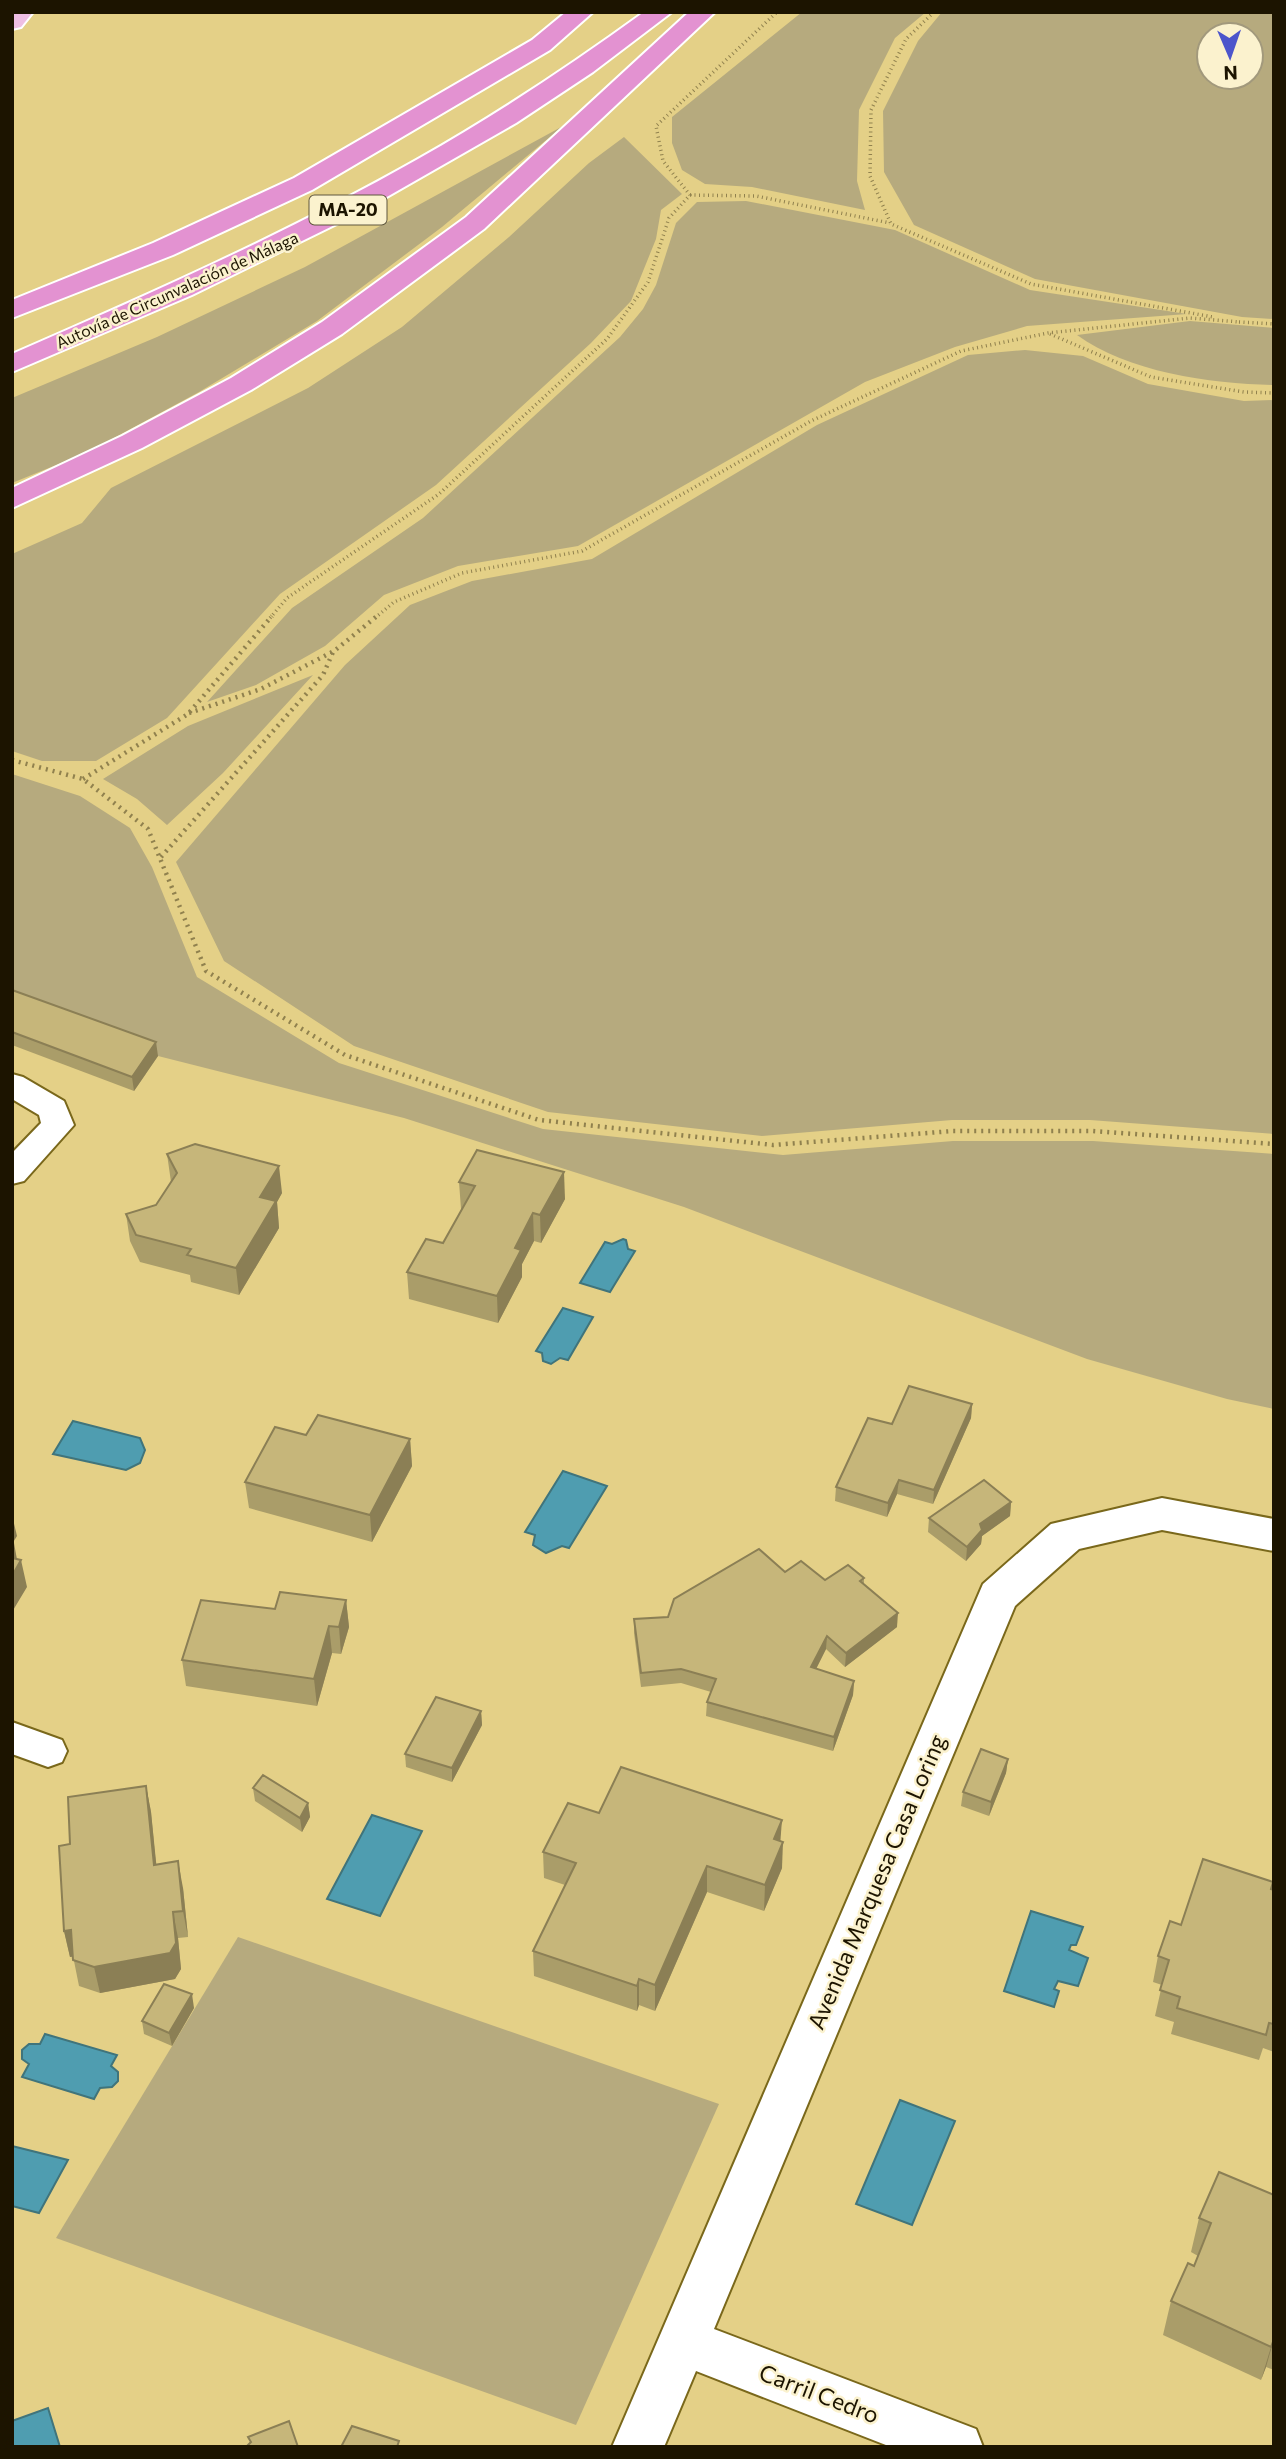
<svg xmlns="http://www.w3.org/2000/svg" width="1286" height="2459" font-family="Commissioner,sans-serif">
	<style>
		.green { fill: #b6aa7e; fill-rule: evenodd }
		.water { fill: #4f9db0; stroke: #40747b; stroke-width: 2 }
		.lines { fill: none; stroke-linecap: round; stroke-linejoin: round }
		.service-casing { stroke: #7a681b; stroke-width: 4 }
		.minor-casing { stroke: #7a681b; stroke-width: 4 }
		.primary-casing { stroke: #fff; stroke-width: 4 }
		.motorway-casing { stroke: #fff; stroke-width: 4 }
		.path-far1 { stroke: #90814e; stroke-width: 3.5; stroke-dasharray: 1 3.5; stroke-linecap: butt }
		.path { stroke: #90814e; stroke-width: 4.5; stroke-dasharray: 2 5; stroke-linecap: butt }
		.service { fill: #fff; fill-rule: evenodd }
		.minor { fill: #fff; fill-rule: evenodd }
		.primary { fill: #eebee3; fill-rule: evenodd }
		.motorway { fill: #e392d1; fill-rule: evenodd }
		.wall { fill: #aa9d69 }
		.shaded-wall { fill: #8b7f55 }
		.building { fill: #c6b67a; stroke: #8b7f55; stroke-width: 2 }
		.labels { text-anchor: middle; stroke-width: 5; stroke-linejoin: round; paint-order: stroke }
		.far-street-label { font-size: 16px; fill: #1c1400; stroke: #fbf2ce }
		.shield { fill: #fbf2ce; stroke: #5f573e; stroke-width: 2 }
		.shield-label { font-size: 18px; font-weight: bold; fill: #1c1400 }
		.near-street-label { font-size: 23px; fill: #1c1400; stroke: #fbf2ce }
	</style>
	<rect width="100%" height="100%" fill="#e4d087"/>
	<!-- green -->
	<g class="green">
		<path d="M 802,12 L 926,12 L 895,38 L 859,110 L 857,181 L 865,210 L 752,187 L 705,184 L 682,170 L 672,143 L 672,117 Z"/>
		<path d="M 942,12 L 1274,12 L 1274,319 L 1242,317 L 1035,279 L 914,225 L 884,172 L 883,111 L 918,41 ZM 1209,35 L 1251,35 L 1251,77 L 1209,77 Z"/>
		<path d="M 563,126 L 442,227 L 317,321 L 199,392 L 88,452 L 12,483 L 12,398 L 157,337 L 305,267 Z"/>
		<path d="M 624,137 L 682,194 L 661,210 L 656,239 L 631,301 L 591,343 L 436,485 L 280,594 L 167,718 L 96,761 L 42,761 L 12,751 L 12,554 L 82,523 L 111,488 L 308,388 L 402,327 L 509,237 L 589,163 Z"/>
		<path d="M 746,201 L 895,230 L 1030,290 L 1187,314 L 1027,326 L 955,347 L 865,382 L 578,546 L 458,566 L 384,595 L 325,646 L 256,685 L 207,702 L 292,608 L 423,518 L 620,337 L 643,309 L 656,285 L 676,223 L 697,202 Z"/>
		<path d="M 1190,321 L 1274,328 L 1274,385 C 1212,384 1127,372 1077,335 Z"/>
		<path d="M 1025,350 L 1083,356 L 1148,384 L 1244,401 L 1274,400 L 1274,1134 L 1090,1120 L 952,1120 L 762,1136 L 548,1112 L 354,1046 L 224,961 L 176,862 L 345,665 L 410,605 L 472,581 L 592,559 L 817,425 L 968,355 Z"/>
		<path d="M 313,675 L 223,773 L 167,825 L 137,799 L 103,779 L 188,726 Z"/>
		<path d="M 12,774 L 80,796 L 130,828 L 152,867 L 197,977 L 339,1063 L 543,1129 L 783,1155 L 953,1141 L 1093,1141 L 1274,1154 L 1274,1409 L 1227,1399 L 1087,1359 L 684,1207 L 404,1118 L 158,1056 L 12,1004 Z"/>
		<path d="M 238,1937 L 719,2104 L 576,2425 L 56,2238 Z"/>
	</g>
	<!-- water -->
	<g class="water">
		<path d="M 623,1239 L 626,1240 L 628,1249 L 635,1251 L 610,1292 L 580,1283 L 605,1242 L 612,1244 Z"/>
		<path d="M 563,1308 L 593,1317 L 568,1360 L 560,1358 L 551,1364 L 543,1361 L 542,1353 L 536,1351 Z"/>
		<path d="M 73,1421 L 140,1438 L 145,1450 L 140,1463 L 126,1470 L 53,1454 Z"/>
		<path d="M 563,1471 L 607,1486 L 569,1548 L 562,1546 L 546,1553 L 533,1545 L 535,1535 L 525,1532 Z"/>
		<path d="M 372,1815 L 422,1831 L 380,1916 L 327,1899 Z"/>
		<path d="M 1031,1911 L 1083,1927 L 1076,1945 L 1071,1945 L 1069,1950 L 1088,1958 L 1078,1986 L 1058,1981 L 1054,1989 L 1059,1991 L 1054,2007 L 1004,1991 Z"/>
		<path d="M 45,2034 L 117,2055 L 111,2066 L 118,2072 L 118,2081 L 112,2087 L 100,2088 L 94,2099 L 22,2077 L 29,2064 L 22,2059 L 22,2050 L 29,2044 L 40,2044 Z"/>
		<path d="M 900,2100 L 955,2121 L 912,2225 L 856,2204 Z"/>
		<path d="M 12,2146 L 68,2160 L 39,2213 L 12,2206 Z"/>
		<path d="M 48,2408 L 60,2447 L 12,2447 L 12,2421 Z"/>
	</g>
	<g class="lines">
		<defs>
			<g id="service">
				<path d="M 12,1074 L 23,1077 L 64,1101 L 74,1125 L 24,1181 L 12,1184 L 12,1153 L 41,1123 L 39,1115 L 12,1099 Z"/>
				<path d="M 12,1722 L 62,1740 L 67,1751 L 62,1762 L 48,1767 L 12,1754 Z"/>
			</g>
			<path id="minor" d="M 1162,1498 L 1274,1519 L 1274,1551 L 1162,1530 L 1079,1549 L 1015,1606 L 714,2329 L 976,2429 L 983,2447 L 891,2447 L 696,2371 L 664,2447 L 612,2447 L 983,1584 L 1051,1524 Z"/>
			<path id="primary" d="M 12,12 L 33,12 L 21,27 L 12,29 Z"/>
			<g id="motorway">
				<path d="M 566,12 L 593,12 L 550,50 L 312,190 L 173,255 L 12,318 L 12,300 L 153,243 L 294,178 L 532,40 Z"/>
				<path d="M 644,12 L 672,12 L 593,72 L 516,123 L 357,214 L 192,295 L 12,372 L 12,354 C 150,294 287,233 418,159 C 496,115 571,65 644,12 Z"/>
				<path d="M 689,12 L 715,12 L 484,229 L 342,334 L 251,390 L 142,448 L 12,508 L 12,488 L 122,436 L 231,378 L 322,322 L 466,217 Z"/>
			</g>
		</defs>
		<!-- service casing -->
		<use href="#service" class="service-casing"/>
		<!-- minor casing -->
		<use href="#minor" class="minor-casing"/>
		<!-- primary casing -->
		<use href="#primary" class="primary-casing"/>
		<!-- motorway casing -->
		<use href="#motorway" class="motorway-casing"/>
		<!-- path-far1 -->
		<g class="path-far1">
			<path d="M 934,12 L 906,39 L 871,110 L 870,176 L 891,224 L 1031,284 L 1213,317"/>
			<path d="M 690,195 L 756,196 L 890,223"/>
			<path d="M 1239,322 L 1274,324"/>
			<path d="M 1050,334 L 1151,377 L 1244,392 L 1274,393"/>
			<path d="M 270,618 L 287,598 L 439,494 L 607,339 L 648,282 L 669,218 L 690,195 L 663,161 L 656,126 L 777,12"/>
			<path d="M 375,618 L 394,602 L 462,573 L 582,551 L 811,421 L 961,351 L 1048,333 L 1190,318 L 1240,322"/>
		</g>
		<!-- path -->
		<g class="path">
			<path d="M 189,713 L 261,689 L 332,652"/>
			<path d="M 12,760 L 83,779 L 148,829 L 206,971 L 345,1055 L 539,1120 L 773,1145 L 953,1131 L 1092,1131 L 1274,1144"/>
			<path d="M 83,779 L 188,714 L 272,616"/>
			<path d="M 161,857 L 323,675 L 333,652 L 377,616"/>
		</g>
		<!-- service -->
		<use href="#service" class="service"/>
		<!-- minor -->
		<use href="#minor" class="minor"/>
		<!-- primary -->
		<use href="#primary" class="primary"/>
		<!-- motorway -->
		<use href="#motorway" class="motorway"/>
	</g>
	<!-- wall -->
	<g class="wall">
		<path d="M 12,990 L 158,1056 L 134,1091 L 12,1045 Z"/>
		<path d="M 167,1154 L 282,1193 L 277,1202 L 279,1228 L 239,1295 L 191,1282 L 190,1275 L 140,1262 L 130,1241 L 126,1214 L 156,1205 L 171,1182 Z"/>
		<path d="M 459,1182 L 565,1199 L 541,1243 L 534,1241 L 522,1264 L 522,1277 L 498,1323 L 409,1299 L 407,1272 L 443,1243 L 462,1209 L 461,1209 Z"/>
		<path d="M 972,1404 L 971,1418 L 933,1504 L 897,1494 L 887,1517 L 835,1501 L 836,1487 Z"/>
		<path d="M 306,1435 L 410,1439 L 412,1466 L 372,1542 L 249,1508 L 245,1482 Z"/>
		<path d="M 1011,1502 L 1010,1516 L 982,1536 L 981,1544 L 966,1561 L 928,1532 L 929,1518 Z"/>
		<path d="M 785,1572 L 825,1580 L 864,1578 L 864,1584 L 897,1627 L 845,1667 L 826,1649 L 816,1669 L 854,1681 L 853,1695 L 833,1751 L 706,1716 L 707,1702 L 711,1692 L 681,1683 L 641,1687 L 634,1633 L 634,1619 L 668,1617 Z"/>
		<path d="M 346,1600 L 349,1627 L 341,1654 L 332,1653 L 317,1706 L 186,1686 L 182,1660 L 275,1609 Z"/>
		<path d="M 481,1711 L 482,1725 L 452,1782 L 406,1767 L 405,1754 Z"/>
		<path d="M 1008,1759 L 1006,1773 L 989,1816 L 961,1806 L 963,1792 Z"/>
		<path d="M 146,1786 L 151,1812 L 156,1865 L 183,1888 L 188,1937 L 178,1938 L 181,1969 L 175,1979 L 100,1993 L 79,1986 L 73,1956 L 70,1957 L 64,1931 L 70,1844 Z"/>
		<path d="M 253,1788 L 308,1803 L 310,1817 L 302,1832 L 255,1801 Z"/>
		<path d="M 599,1813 L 781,1841 L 782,1868 L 764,1911 L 707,1892 L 655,2011 L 639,2005 L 637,2011 L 534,1976 L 533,1951 L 565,1885 L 544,1878 L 543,1852 Z"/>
		<path d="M 1271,1889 L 1274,1890 L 1274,2052 L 1263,2048 L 1259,2060 L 1171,2034 L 1174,2022 L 1155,2016 L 1162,1985 L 1153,1982 L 1158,1956 L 1181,1925 Z"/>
		<path d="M 194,2008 L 172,2046 L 144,2034 L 142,2021 Z"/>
		<path d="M 1274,2195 L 1274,2370 L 1266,2367 L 1261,2380 L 1163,2335 L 1171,2301 L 1194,2266 L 1198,2256 L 1191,2252 L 1199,2218 Z"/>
	</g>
	<!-- shaded-wall -->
	<g class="shaded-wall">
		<path d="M 156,1042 L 158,1056 L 134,1091 L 132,1077 Z"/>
		<path d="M 279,1166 L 282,1193 L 277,1202 L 279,1228 L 239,1295 L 236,1268 L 260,1197 Z"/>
		<path d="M 564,1172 L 565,1199 L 541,1243 L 540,1215 Z"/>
		<path d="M 533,1213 L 534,1241 L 522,1264 L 522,1277 L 498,1323 L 497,1296 L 515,1248 Z"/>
		<path d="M 972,1404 L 971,1418 L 933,1504 L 934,1490 Z"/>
		<path d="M 410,1439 L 412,1466 L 372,1542 L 370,1515 Z"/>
		<path d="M 899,1480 L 897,1494 L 887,1517 L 888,1503 Z"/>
		<path d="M 1011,1502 L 1010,1516 L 982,1536 L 981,1544 L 966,1561 L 967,1547 L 980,1524 Z"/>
		<path d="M 12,1515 L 17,1536 L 12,1544 Z"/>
		<path d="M 14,1543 L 18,1565 L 21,1560 L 27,1587 L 12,1612 L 12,1546 Z"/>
		<path d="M 346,1600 L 349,1627 L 341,1654 L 339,1627 Z"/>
		<path d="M 898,1613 L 897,1627 L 845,1667 L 846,1653 Z"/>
		<path d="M 329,1626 L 332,1653 L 317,1706 L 314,1679 Z"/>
		<path d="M 827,1636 L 826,1649 L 810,1681 L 811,1667 Z"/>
		<path d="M 854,1681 L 853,1695 L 833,1751 L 834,1737 Z"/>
		<path d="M 481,1711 L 482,1725 L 452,1782 L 452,1768 Z"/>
		<path d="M 1008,1759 L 1006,1773 L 989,1816 L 991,1802 Z"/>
		<path d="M 146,1786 L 151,1812 L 159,1891 L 154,1865 Z"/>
		<path d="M 308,1803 L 310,1817 L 302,1832 L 300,1818 Z"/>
		<path d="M 782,1820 L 780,1846 L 774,1839 Z"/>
		<path d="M 783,1842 L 782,1868 L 764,1911 L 765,1885 Z"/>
		<path d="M 178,1861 L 183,1888 L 188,1937 L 183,1911 Z"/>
		<path d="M 707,1866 L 707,1892 L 655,2011 L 655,1985 Z"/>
		<path d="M 173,1912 L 178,1938 L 181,1969 L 175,1979 L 100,1993 L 94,1967 Z"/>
		<path d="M 71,1930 L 77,1956 L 70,1957 L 64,1931 Z"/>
		<path d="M 639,1979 L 639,2005 L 637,2011 L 637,1986 Z"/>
		<path d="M 192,1994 L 194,2008 L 172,2046 L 169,2033 Z"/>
		<path d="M 1274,2339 L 1266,2367 L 1261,2380 L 1271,2347 Z"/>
	</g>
	<!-- building -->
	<g class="building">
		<path d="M 12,990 L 156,1042 L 132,1077 L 12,1032 Z"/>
		<path d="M 195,1144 L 279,1166 L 260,1197 L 276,1201 L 236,1268 L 187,1255 L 191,1249 L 136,1235 L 126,1214 L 156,1205 L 177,1173 L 167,1154 Z"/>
		<path d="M 477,1150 L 564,1172 L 540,1215 L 533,1213 L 515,1248 L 521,1250 L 497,1296 L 407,1272 L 426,1239 L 443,1243 L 475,1186 L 459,1182 Z"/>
		<path d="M 909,1386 L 972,1404 L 934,1490 L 899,1480 L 888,1503 L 836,1487 L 868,1418 L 892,1424 Z"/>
		<path d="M 318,1415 L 410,1439 L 370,1515 L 245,1482 L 275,1427 L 306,1435 Z"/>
		<path d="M 984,1480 L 1011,1502 L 980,1524 L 982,1530 L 967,1547 L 929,1518 Z"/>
		<path d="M 759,1549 L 785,1572 L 801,1561 L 825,1580 L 848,1565 L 864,1578 L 860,1581 L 898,1613 L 846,1653 L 827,1636 L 811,1667 L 854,1681 L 834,1737 L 707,1702 L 716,1679 L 681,1669 L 641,1673 L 634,1619 L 668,1617 L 674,1599 Z"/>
		<path d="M 12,1558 L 21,1560 L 12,1576 Z"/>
		<path d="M 280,1592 L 346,1600 L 339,1627 L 329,1626 L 314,1679 L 182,1660 L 201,1600 L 275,1609 Z"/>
		<path d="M 436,1697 L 481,1711 L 452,1768 L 405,1754 Z"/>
		<path d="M 981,1749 L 1008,1759 L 991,1802 L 963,1792 Z"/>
		<path d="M 621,1767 L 782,1820 L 774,1839 L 783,1842 L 765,1885 L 707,1866 L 655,1985 L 639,1979 L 637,1986 L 533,1951 L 576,1863 L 543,1852 L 568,1803 L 599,1813 Z"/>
		<path d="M 263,1775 L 308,1803 L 300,1818 L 253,1788 Z"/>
		<path d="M 146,1786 L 154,1865 L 178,1861 L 183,1911 L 173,1912 L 176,1943 L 170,1953 L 94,1967 L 73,1960 L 71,1930 L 64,1931 L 59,1846 L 70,1844 L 68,1797 Z"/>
		<path d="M 1203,1859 L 1273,1882 L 1271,1889 L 1274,1890 L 1274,2024 L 1269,2023 L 1266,2035 L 1177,2008 L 1180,1997 L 1160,1990 L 1169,1960 L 1158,1956 L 1170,1921 L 1181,1925 Z"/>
		<path d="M 164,1984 L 192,1994 L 169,2033 L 142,2021 Z"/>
		<path d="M 1219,2172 L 1274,2195 L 1274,2339 L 1271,2347 L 1171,2301 L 1188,2263 L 1194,2266 L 1211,2223 L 1199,2218 Z"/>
		<path d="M 289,2421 L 298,2447 L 246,2447 L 251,2442 L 248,2437 Z"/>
		<path d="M 352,2426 L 399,2441 L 397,2447 L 341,2447 Z"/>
	</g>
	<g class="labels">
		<!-- far-street labels -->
		<g class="far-street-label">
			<text transform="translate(177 290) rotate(-24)" y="6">Autovía de Circunvalación de Málaga</text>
		</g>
		<!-- shield labels -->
		<rect class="shield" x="309.5" y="195.5" width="77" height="29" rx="5"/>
		<g class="shield-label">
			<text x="348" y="216">MA-20</text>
		</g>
		<!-- near-street labels -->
		<g class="near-street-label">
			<text transform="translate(877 1882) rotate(-67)" y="8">Avenida Marquesa Casa Loring</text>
			<text transform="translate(819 2394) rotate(21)" y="8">Carril Cedro</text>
		</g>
	</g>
	<!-- border -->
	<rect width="1286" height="2459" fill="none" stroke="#1c1400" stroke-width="28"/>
	<!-- north arrow -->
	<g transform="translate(1230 56) rotate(178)"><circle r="33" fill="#fbf2ce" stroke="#a2997c" stroke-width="2"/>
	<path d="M0-5L12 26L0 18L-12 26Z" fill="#4c55cb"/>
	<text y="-10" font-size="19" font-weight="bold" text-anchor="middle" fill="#1c1400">N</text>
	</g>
</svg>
